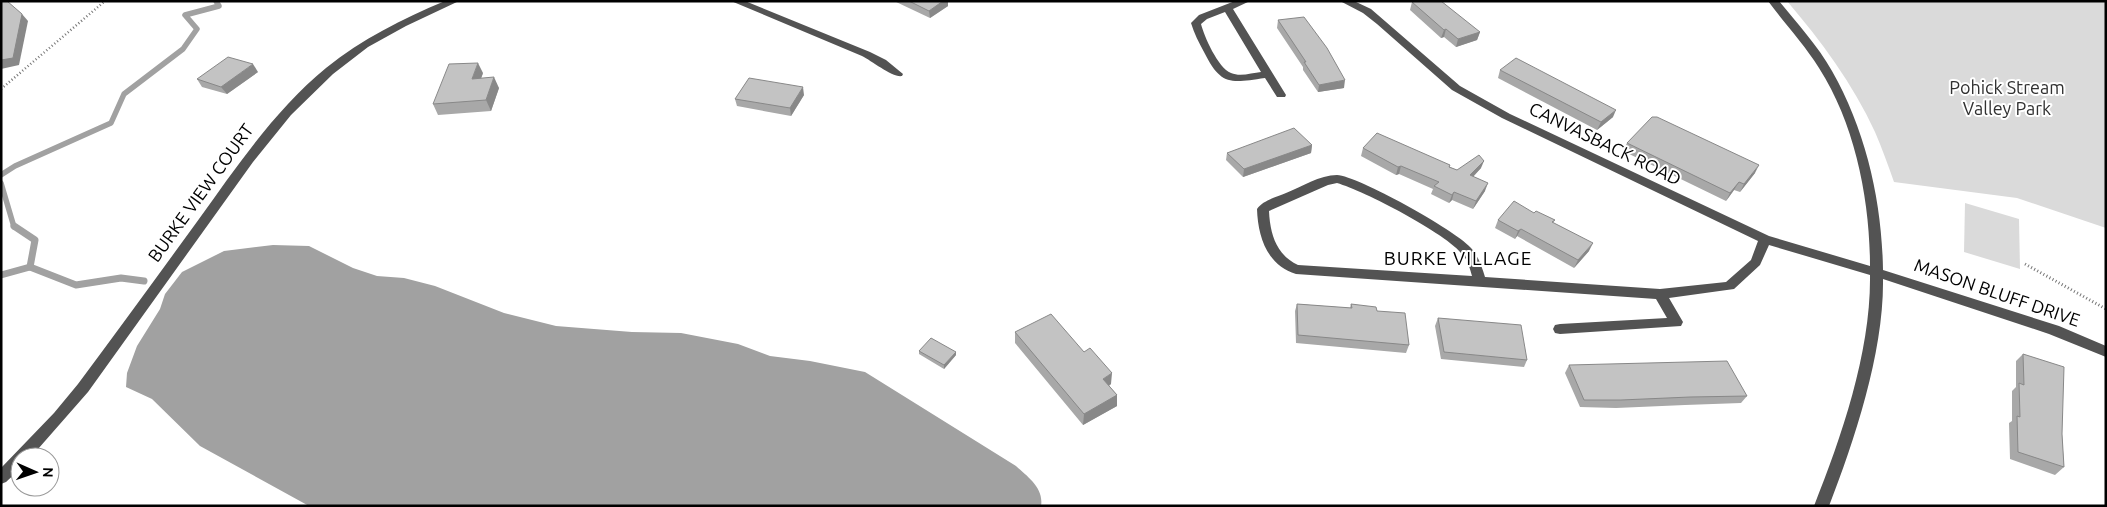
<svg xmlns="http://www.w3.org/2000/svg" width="2107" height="507" font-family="Ubuntu,sans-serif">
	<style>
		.green { fill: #dadada }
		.water { fill: #a1a1a1 }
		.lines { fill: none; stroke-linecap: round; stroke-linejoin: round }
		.stream-far1 { stroke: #a1a1a1; stroke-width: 5.5 }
		.stream { stroke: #a1a1a1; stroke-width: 7 }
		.path-far1 { stroke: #757575; stroke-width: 2.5; stroke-dasharray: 1 2.5; stroke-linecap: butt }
		.path { stroke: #757575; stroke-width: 3; stroke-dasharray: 1 2.5; stroke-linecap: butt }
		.minor { fill: #535353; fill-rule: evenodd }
		.wall { fill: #a8a8a8 }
		.shaded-wall { fill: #888 }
		.building { fill: #c3c3c3; stroke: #888 }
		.labels { text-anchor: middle; stroke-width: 4; stroke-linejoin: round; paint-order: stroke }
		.park-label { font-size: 18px; fill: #313131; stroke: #fff }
		.street-label { font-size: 18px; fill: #000; stroke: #fff }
		.neighbourhood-label { font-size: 19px; letter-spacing: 1px; fill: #000; stroke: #fff }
	</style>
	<rect width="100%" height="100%" fill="#fff"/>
	<!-- green -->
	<g class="green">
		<path d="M 1787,1 L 2106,1 L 2106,228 L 2017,198 L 1894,182 C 1888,165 1882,148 1875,132 C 1853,84 1821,41 1787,1 Z"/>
		<path d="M 1965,203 L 2019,219 L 2020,269 L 1964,252 Z"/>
	</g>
	<!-- water -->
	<path class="water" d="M 273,245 L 309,246 L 353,268 L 377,276 L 404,278 L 435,286 L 504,313 L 556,326 L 632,332 L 681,333 L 738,344 L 770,356 L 810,361 L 865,372 L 1016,466 C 1028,477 1044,488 1041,506 L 309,506 L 200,446 L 152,399 L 126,387 L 127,373 L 137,346 L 160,309 L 165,294 L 182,272 L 224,251 Z"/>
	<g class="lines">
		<!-- stream-far1 -->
		<g class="stream-far1">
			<path d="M 1,175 L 15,166 L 111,123 L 124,94 L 183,49 L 197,29 L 185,15 L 219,6 L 216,1"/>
			<path d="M 1,183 L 14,227"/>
		</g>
		<!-- stream -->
		<g class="stream">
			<path d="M 14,226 L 35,240 L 30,267"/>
			<path d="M 1,275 L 30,267 L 76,285 L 121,278 L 144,281"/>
		</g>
		<!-- path-far1 -->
		<path class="path-far1" d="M 1,89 L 105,1"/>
		<!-- path -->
		<path class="path" d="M 2025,264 L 2106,309"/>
		<!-- minor -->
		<g class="minor">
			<path d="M 445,1 L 459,1 L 406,26 L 368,47 L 333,74 L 291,115 L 253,162 L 88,392 L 31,457 L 20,457 L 20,469 L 6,482 L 1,484 L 1,468 L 54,413 L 78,384 C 119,329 159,274 199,219 C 237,166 275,110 326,68 C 362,39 402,19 445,1 Z"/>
			<path d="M 731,1 L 745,1 L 870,52 L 886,60 L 903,74 L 902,76 C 893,78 872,61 862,56 Z"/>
			<path d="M 1235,1 L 1250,1 L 1233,9 L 1286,95 L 1285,97 L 1277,97 L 1265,78 C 1230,83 1221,86 1204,52 C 1199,43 1194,33 1191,23 L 1199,15 ZM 1225,12 L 1261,72 C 1252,73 1240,77 1231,73 C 1218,68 1204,36 1201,24 L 1207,19 Z"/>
			<path d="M 1340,1 L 1354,1 L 1371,9 L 1460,86 L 1510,114 L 1769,236 L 1870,266 C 1870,200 1855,124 1819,68 C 1804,44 1785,24 1768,1 L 1779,1 C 1797,23 1818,46 1832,71 C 1866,131 1882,201 1883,270 L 2059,326 L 2106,346 L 2106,357 L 2049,334 L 1883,279 C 1884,351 1855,439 1829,506 L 1814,506 C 1842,436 1871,351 1870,275 L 1769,245 L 1760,265 L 1734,289 L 1669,298 L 1683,322 L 1681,326 L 1560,334 L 1555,333 L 1553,329 L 1555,325 L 1560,324 L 1667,318 L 1656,299 L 1296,274 C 1267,265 1258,237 1257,209 C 1263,200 1277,197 1286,193 C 1301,187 1320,175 1337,175 C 1358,176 1455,230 1470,247 C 1478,255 1482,267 1485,277 L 1660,289 L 1726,282 L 1751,260 L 1758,241 L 1502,118 L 1452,90 L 1377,24 L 1363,13 ZM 1337,183 C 1364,191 1446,233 1463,255 C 1468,261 1470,269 1472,276 L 1298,265 C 1276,255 1270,233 1269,211 L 1328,185 Z"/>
		</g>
	</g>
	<!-- wall -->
	<g class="wall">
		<path d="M 894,1 L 948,1 L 948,6 L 930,18 Z"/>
		<path d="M 1412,2 L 1480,32 L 1477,40 L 1456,47 L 1444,37 L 1441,38 L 1410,10 Z"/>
		<path d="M 1278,20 L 1344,88 L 1318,92 L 1303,70 L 1303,67 L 1277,28 Z"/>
		<path d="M 1500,70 L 1613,117 L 1597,130 L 1498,78 Z"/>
		<path d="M 258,72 L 227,94 L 202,87 L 197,79 Z"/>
		<path d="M 483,73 L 481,78 L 499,88 L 491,111 L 438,115 L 433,104 Z"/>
		<path d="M 804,95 L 791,116 L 737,106 L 735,99 Z"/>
		<path d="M 1627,143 L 1755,173 L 1740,192 L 1734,190 L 1726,201 L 1623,151 Z"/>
		<path d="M 1312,145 L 1311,153 L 1243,177 L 1226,160 L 1227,153 Z"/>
		<path d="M 1363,148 L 1450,165 L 1450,167 L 1457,170 L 1481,168 L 1473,177 L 1485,191 L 1473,209 L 1452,200 L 1449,203 L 1431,194 L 1433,189 L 1399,174 L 1396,175 L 1361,156 Z"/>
		<path d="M 1534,213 L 1555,220 L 1553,223 L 1589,251 L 1574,268 L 1517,236 L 1515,239 L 1495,228 L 1498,220 Z"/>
		<path d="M 1297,304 L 1350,308 L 1351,304 L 1377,311 L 1409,345 L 1406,353 L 1296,343 L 1295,311 Z"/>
		<path d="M 1438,318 L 1527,360 L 1524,367 L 1441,359 L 1435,326 Z"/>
		<path d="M 1015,332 L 1111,384 L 1109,386 L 1117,395 L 1117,406 L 1083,425 L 1015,343 Z"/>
		<path d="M 919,351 L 956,352 L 956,355 L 944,369 L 919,354 Z"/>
		<path d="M 2023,354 L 2062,434 L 2064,467 L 2055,475 L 2010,459 L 2009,423 L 2012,421 L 2012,391 L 2016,387 L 2016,361 Z"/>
		<path d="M 1569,365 L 1747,396 L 1741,403 L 1685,405 L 1616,408 L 1580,407 L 1565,373 Z"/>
	</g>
	<!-- shaded-wall -->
	<g class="shaded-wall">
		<path d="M 943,1 L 948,1 L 948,6 L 930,18 L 929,11 Z"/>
		<path d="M 22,14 L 28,21 L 19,65 L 1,69 L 1,60 Z"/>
		<path d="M 1446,29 L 1444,37 L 1441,38 L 1444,30 Z"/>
		<path d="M 1480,32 L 1477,40 L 1456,47 L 1458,39 Z"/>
		<path d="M 478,63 L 483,73 L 477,90 L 472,79 Z"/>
		<path d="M 253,64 L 258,72 L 227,94 L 221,87 Z"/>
		<path d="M 494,77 L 499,88 L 491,111 L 486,100 Z"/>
		<path d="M 1345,80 L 1344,88 L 1318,92 L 1319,85 Z"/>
		<path d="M 803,87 L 804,95 L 791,116 L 790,108 Z"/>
		<path d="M 1616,110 L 1613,117 L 1597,130 L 1601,122 Z"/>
		<path d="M 1312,145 L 1311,153 L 1243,177 L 1244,169 Z"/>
		<path d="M 1484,161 L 1481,168 L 1467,183 L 1470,175 Z"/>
		<path d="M 1759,165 L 1755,173 L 1740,192 L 1744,184 Z"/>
		<path d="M 1401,166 L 1399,174 L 1396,175 L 1398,167 Z"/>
		<path d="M 1739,182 L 1734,190 L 1726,201 L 1730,193 Z"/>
		<path d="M 1488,183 L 1485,191 L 1473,209 L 1476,201 Z"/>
		<path d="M 1454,192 L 1452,200 L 1449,203 L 1452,195 Z"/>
		<path d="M 1521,229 L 1517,236 L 1515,239 L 1518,231 Z"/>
		<path d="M 1593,243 L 1589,251 L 1574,268 L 1578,260 Z"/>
		<path d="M 956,352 L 956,355 L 944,369 L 944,365 Z"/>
		<path d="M 1112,373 L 1111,384 L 1102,389 L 1103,379 Z"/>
		<path d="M 1117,395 L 1117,406 L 1083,425 L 1084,414 Z"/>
	</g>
	<!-- building -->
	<g class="building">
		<path d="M 1,1 L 7,1 L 22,14 L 13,58 L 1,60 Z"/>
		<path d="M 909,1 L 943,1 L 929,11 Z"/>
		<path d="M 1417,1 L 1441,1 L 1480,32 L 1458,39 L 1446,29 L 1444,30 L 1412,2 Z"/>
		<path d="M 1304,17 L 1327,48 L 1345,80 L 1319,85 L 1304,62 L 1306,62 L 1278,20 Z"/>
		<path d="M 228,57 L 253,64 L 221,87 L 197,79 Z"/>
		<path d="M 1516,58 L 1616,110 L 1601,122 L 1500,70 Z"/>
		<path d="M 478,63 L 472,79 L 494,77 L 486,100 L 433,104 L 449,64 Z"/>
		<path d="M 749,78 L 803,87 L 790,108 L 735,99 Z"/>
		<path d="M 1652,117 L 1657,117 L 1759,165 L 1744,184 L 1739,182 L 1730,193 L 1627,143 Z"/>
		<path d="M 1294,128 L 1312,145 L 1244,169 L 1227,153 Z"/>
		<path d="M 1377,133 L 1450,165 L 1449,167 L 1457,170 L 1479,155 L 1484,161 L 1470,175 L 1488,183 L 1476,201 L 1454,192 L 1452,195 L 1434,186 L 1439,182 L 1401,166 L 1398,167 L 1363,148 Z"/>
		<path d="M 1514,201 L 1534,213 L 1536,211 L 1555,220 L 1552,222 L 1593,243 L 1578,260 L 1521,229 L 1518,231 L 1498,220 Z"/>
		<path d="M 1297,304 L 1352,308 L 1351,304 L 1376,307 L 1377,311 L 1405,313 L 1409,345 L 1298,335 Z"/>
		<path d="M 1051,314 L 1084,352 L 1090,348 L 1112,373 L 1103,379 L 1117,395 L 1084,414 L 1015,332 Z"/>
		<path d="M 1438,318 L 1521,325 L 1527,360 L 1444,352 Z"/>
		<path d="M 931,338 L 956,352 L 944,365 L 919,351 Z"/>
		<path d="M 2023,354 L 2064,367 L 2062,434 L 2064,467 L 2018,452 L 2017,416 L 2020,417 L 2019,383 L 2024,385 Z"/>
		<path d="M 1727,361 L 1747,396 L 1690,397 L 1621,400 L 1584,400 L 1569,365 Z"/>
	</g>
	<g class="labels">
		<!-- park labels -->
		<g class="park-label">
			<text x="2007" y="94">Pohick Stream<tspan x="2007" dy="21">Valley Park</tspan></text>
		</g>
		<!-- street labels -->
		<g class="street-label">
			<text transform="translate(1605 144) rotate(26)" y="6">CANVASBACK ROAD</text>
			<text transform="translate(201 193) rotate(-54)" y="6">BURKE VIEW COURT</text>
			<text transform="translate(1997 293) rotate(19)" y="6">MASON BLUFF DRIVE</text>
		</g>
		<!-- neighbourhood labels -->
		<g class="neighbourhood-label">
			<text x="1458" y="265">BURKE VILLAGE</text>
		</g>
	</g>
	<!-- border -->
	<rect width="2107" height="507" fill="none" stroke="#000000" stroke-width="5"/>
	<!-- north arrow -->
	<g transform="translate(35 472) rotate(92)"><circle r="24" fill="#ffffff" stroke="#999999"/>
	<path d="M0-4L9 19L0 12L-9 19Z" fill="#000000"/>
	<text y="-8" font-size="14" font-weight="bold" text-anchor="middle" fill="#000000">N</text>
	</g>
</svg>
